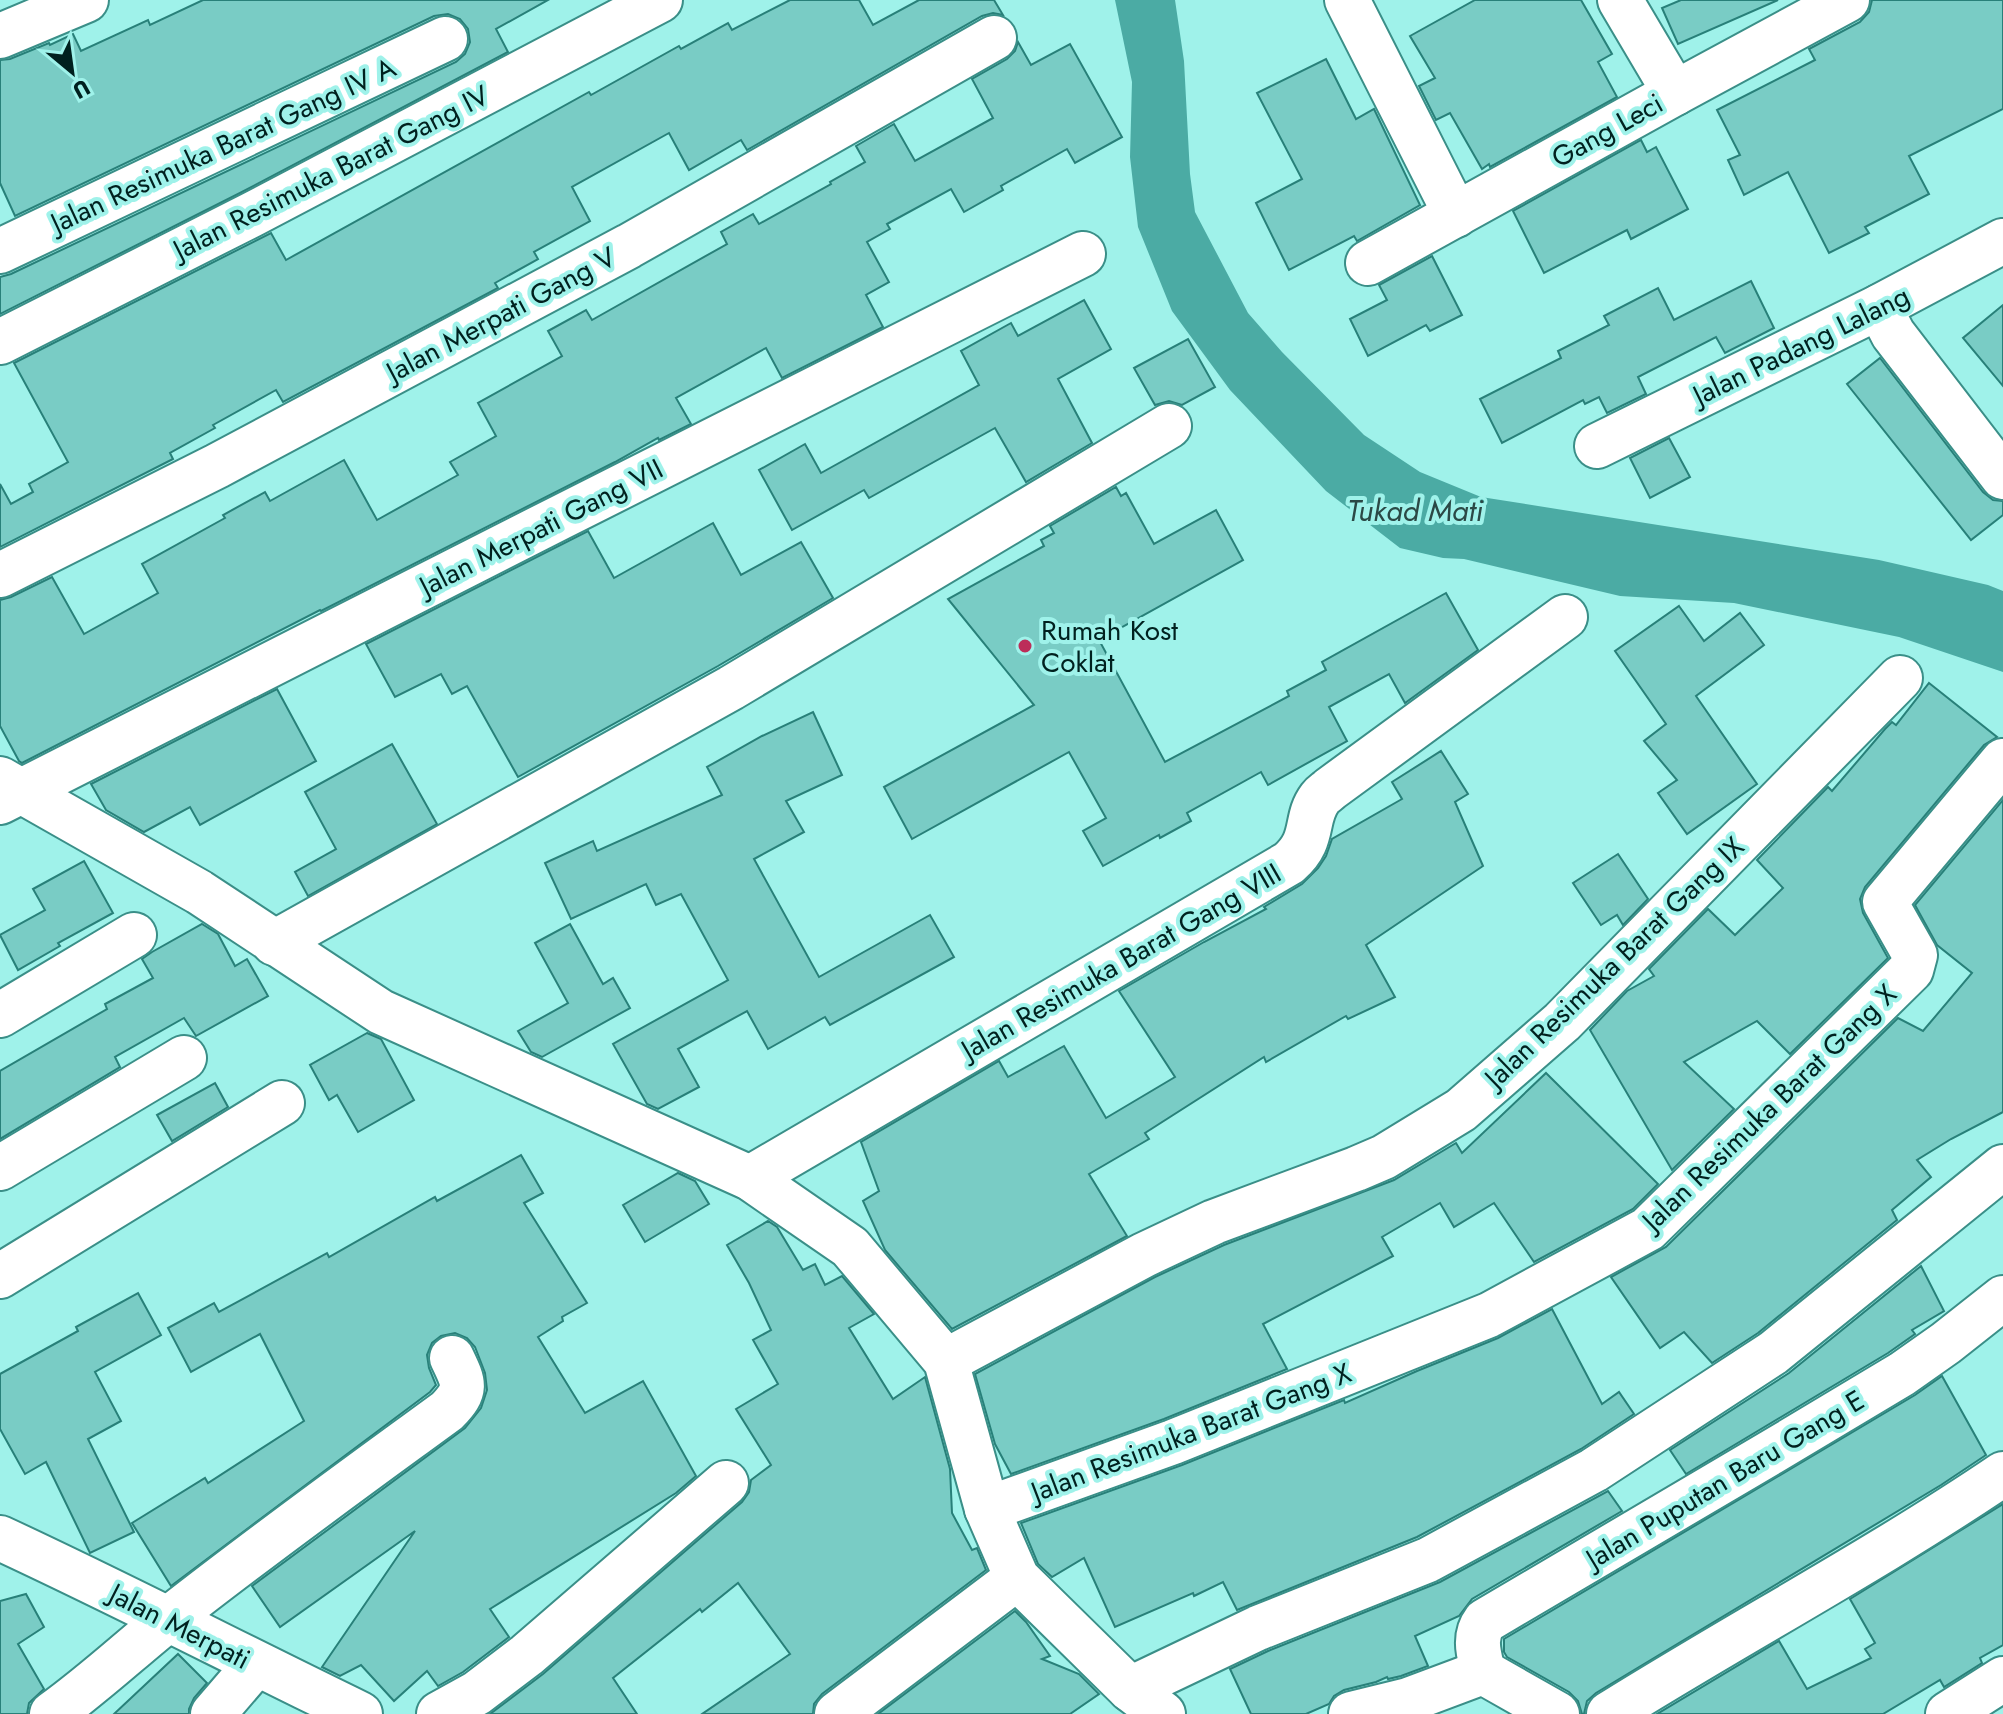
<svg xmlns="http://www.w3.org/2000/svg" width="2003" height="1714" font-family="Jost,sans-serif">
	<style>
		.water { fill: #4baba4 }
		.building { fill: #79ccc5; stroke: #288079; stroke-width: 2 }
		.lines { fill: none; stroke-linecap: round; stroke-linejoin: round }
		.minor-casing { stroke: #3a8f88; stroke-width: 48 }
		.minor { stroke: #fff; stroke-width: 44 }
		.poi-dot { fill: #bc2d59; stroke: #9ff2ea; stroke-width: 3 }
		.labels { text-anchor: middle; stroke-width: 8; stroke-linejoin: round; paint-order: stroke }
		.street-label { font-size: 28px; fill: #00211f; stroke: #9ff2ea }
		.poi-label { font-size: 28px; fill: #00211f; stroke: #9ff2ea; text-anchor: start }
		.water-label { font-size: 30px; font-style: italic; fill: #2b4946; stroke: #9ff2ea }
	</style>
	<rect width="100%" height="100%" fill="#9ff2ea"/>
	<!-- water -->
	<path class="water" d="M 1115,0 L 1175,0 L 1184,61 L 1190,174 L 1195,212 L 1248,313 L 1282,352 L 1364,435 L 1420,472 L 1481,497 L 1879,560 L 1988,585 L 2003,591 L 2003,672 L 1899,637 L 1734,603 L 1620,596 L 1464,559 L 1443,558 L 1400,548 L 1326,491 L 1230,390 L 1172,311 L 1138,227 L 1130,157 L 1132,82 Z"/>
	<!-- building -->
	<g class="building">
		<path d="M 203,0 L 548,0 L 496,29 L 508,52 L 240,193 L 0,314 L 0,277 L 11,274 L 456,62 L 465,54 L 470,42 L 468,29 L 460,19 L 448,14 L 434,16 L 15,216 L 0,183 L 0,60 L 10,59 L 49,43 L 50,45 L 73,34 L 81,51 L 148,20 L 150,25 Z"/>
		<path d="M 790,0 L 859,0 L 873,25 L 919,0 L 994,0 L 1003,15 L 993,13 L 982,16 L 747,150 L 741,140 L 689,170 L 669,133 L 572,187 L 590,221 L 534,252 L 538,259 L 495,283 L 498,288 L 283,402 L 276,390 L 213,425 L 215,428 L 170,453 L 173,459 L 0,547 L 0,484 L 11,504 L 33,492 L 29,484 L 68,462 L 14,363 L 271,233 L 286,260 L 589,92 L 591,95 L 679,46 L 681,49 L 728,23 L 732,30 Z"/>
		<path d="M 1475,0 L 1581,0 L 1612,54 L 1598,62 L 1617,97 L 1490,167 L 1489,164 L 1482,169 L 1450,113 L 1436,120 L 1419,86 L 1435,78 L 1410,36 Z"/>
		<path d="M 1681,0 L 1778,0 L 1678,44 L 1662,8 Z"/>
		<path d="M 1872,0 L 2003,0 L 2003,109 L 1909,156 L 1929,194 L 1865,227 L 1869,233 L 1829,253 L 1788,172 L 1744,195 L 1728,160 L 1740,155 L 1717,110 L 1815,60 L 1809,49 L 1860,22 L 1869,12 Z"/>
		<path d="M 1018,42 L 1031,65 L 1070,44 L 1122,137 L 1075,163 L 1067,149 L 1001,186 L 1003,190 L 964,212 L 951,189 L 887,224 L 890,229 L 867,242 L 889,282 L 866,295 L 883,327 L 782,378 L 766,348 L 676,398 L 691,424 L 659,440 L 658,438 L 615,462 L 321,611 L 320,610 L 22,763 L 19,761 L 0,726 L 0,600 L 11,597 L 52,577 L 84,634 L 158,593 L 142,564 L 225,518 L 223,515 L 265,492 L 270,501 L 344,460 L 377,520 L 458,475 L 450,462 L 496,436 L 478,403 L 562,356 L 548,331 L 586,310 L 592,320 L 727,244 L 721,232 L 753,214 L 759,224 L 831,184 L 830,182 L 865,162 L 856,146 L 894,124 L 915,161 L 993,118 L 972,79 L 1007,59 L 1015,51 Z"/>
		<path d="M 1326,59 L 1356,119 L 1374,109 L 1420,205 L 1357,241 L 1354,236 L 1289,270 L 1256,203 L 1302,179 L 1257,93 Z"/>
		<path d="M 1641,140 L 1647,152 L 1656,147 L 1688,209 L 1631,239 L 1627,230 L 1544,273 L 1513,211 Z"/>
		<path d="M 1432,256 L 1462,315 L 1430,331 L 1426,325 L 1368,356 L 1350,319 L 1387,300 L 1379,285 Z"/>
		<path d="M 1751,281 L 1774,328 L 1725,353 L 1716,337 L 1638,377 L 1646,394 L 1607,413 L 1599,397 L 1585,404 L 1583,400 L 1502,443 L 1480,399 L 1561,358 L 1558,351 L 1609,325 L 1604,316 L 1658,288 L 1674,320 Z"/>
		<path d="M 1084,300 L 1111,349 L 1058,379 L 1092,443 L 1026,482 L 995,428 L 869,498 L 864,490 L 792,530 L 759,470 L 805,444 L 821,473 L 979,385 L 961,351 L 1011,323 L 1018,336 Z"/>
		<path d="M 2003,305 L 2003,386 L 1963,338 Z"/>
		<path d="M 1188,339 L 1215,387 L 1182,405 L 1169,401 L 1155,405 L 1134,368 Z"/>
		<path d="M 1880,358 L 1983,492 L 1993,500 L 2003,501 L 2003,515 L 1971,540 L 1847,384 Z"/>
		<path d="M 1669,438 L 1690,477 L 1650,498 L 1630,458 Z"/>
		<path d="M 1116,487 L 1121,496 L 1126,493 L 1154,544 L 1216,510 L 1243,560 L 1099,640 L 1165,762 L 1289,696 L 1287,691 L 1326,670 L 1322,662 L 1446,593 L 1478,650 L 1405,703 L 1389,674 L 1329,707 L 1347,741 L 1268,785 L 1261,772 L 1187,813 L 1191,821 L 1160,838 L 1159,835 L 1103,866 L 1083,831 L 1106,818 L 1069,752 L 912,839 L 884,787 L 1034,705 L 948,599 L 1044,546 L 1041,540 L 1054,533 L 1050,526 Z"/>
		<path d="M 713,523 L 741,575 L 801,542 L 833,598 L 718,666 L 518,777 L 467,686 L 452,694 L 441,674 L 395,697 L 366,644 L 588,531 L 614,578 Z"/>
		<path d="M 1679,606 L 1704,641 L 1740,613 L 1764,645 L 1696,696 L 1757,784 L 1687,834 L 1658,793 L 1677,780 L 1644,741 L 1666,724 L 1615,651 Z"/>
		<path d="M 1929,683 L 1997,737 L 1984,745 L 1865,887 L 1860,899 L 1863,913 L 1888,958 L 1790,1054 L 1757,1021 L 1684,1062 L 1734,1109 L 1672,1170 L 1590,1030 L 1627,991 L 1654,976 L 1649,969 L 1708,909 L 1735,935 L 1783,888 L 1757,860 L 1828,787 L 1832,791 L 1885,729 L 1892,722 L 1896,725 Z"/>
		<path d="M 277,689 L 316,761 L 200,825 L 190,807 L 144,832 L 106,810 L 91,784 Z"/>
		<path d="M 813,712 L 842,775 L 786,801 L 804,832 L 754,859 L 819,977 L 930,915 L 954,957 L 830,1025 L 825,1017 L 768,1049 L 747,1011 L 678,1049 L 699,1087 L 658,1109 L 647,1104 L 613,1044 L 728,980 L 681,894 L 656,905 L 646,884 L 571,919 L 545,863 L 593,841 L 597,851 L 722,795 L 707,767 L 762,736 Z"/>
		<path d="M 392,744 L 437,824 L 308,896 L 295,872 L 336,849 L 305,792 Z"/>
		<path d="M 1441,751 L 1468,794 L 1455,802 L 1483,866 L 1366,945 L 1395,997 L 1348,1019 L 1346,1016 L 1266,1062 L 1264,1057 L 1145,1133 L 1149,1139 L 1089,1174 L 1127,1236 L 952,1329 L 885,1250 L 863,1201 L 879,1191 L 861,1142 L 999,1061 L 1008,1077 L 1064,1046 L 1106,1118 L 1175,1077 L 1119,991 L 1204,942 L 1266,909 L 1264,907 L 1302,884 L 1318,868 L 1326,856 L 1332,839 L 1402,799 L 1392,782 Z"/>
		<path d="M 2003,800 L 2003,1112 L 1951,1139 L 1917,1160 L 1931,1177 L 1892,1210 L 1897,1220 L 1758,1333 L 1712,1363 L 1684,1332 L 1660,1348 L 1611,1277 L 1666,1247 L 1898,1018 L 1923,1031 L 1972,973 L 1937,945 L 1915,905 Z"/>
		<path d="M 1618,854 L 1648,899 L 1623,925 L 1617,915 L 1601,925 L 1573,883 Z"/>
		<path d="M 84,861 L 113,913 L 58,943 L 60,946 L 18,970 L 0,935 L 45,910 L 33,889 Z"/>
		<path d="M 202,924 L 218,934 L 235,966 L 247,959 L 268,996 L 196,1036 L 184,1018 L 115,1057 L 120,1067 L 0,1139 L 0,1071 L 107,1009 L 105,1004 L 153,978 L 142,959 L 152,952 Z"/>
		<path d="M 570,924 L 603,984 L 613,978 L 630,1008 L 542,1057 L 531,1052 L 518,1031 L 568,1003 L 535,943 Z"/>
		<path d="M 367,1033 L 381,1039 L 414,1100 L 358,1132 L 337,1095 L 329,1100 L 310,1065 Z"/>
		<path d="M 1546,1073 L 1658,1184 L 1633,1209 L 1534,1262 L 1494,1203 L 1454,1227 L 1440,1203 L 1382,1237 L 1393,1256 L 1263,1324 L 1287,1369 L 1164,1419 L 1011,1474 L 995,1444 L 975,1374 L 1155,1277 L 1224,1245 L 1394,1180 L 1456,1143 L 1462,1153 Z"/>
		<path d="M 215,1083 L 228,1107 L 172,1141 L 157,1115 Z"/>
		<path d="M 521,1155 L 543,1193 L 524,1203 L 587,1303 L 562,1317 L 563,1321 L 538,1337 L 585,1413 L 643,1381 L 696,1476 L 676,1493 L 490,1609 L 509,1637 L 463,1672 L 438,1686 L 427,1671 L 394,1701 L 361,1665 L 340,1676 L 322,1667 L 415,1531 L 280,1627 L 252,1586 L 465,1428 L 481,1408 L 487,1390 L 485,1373 L 475,1347 L 467,1338 L 455,1333 L 441,1336 L 432,1343 L 427,1355 L 429,1368 L 436,1385 L 430,1392 L 171,1586 L 132,1523 L 205,1478 L 208,1483 L 304,1421 L 260,1334 L 191,1372 L 168,1328 L 214,1303 L 219,1312 L 327,1253 L 329,1257 L 435,1197 L 437,1201 Z"/>
		<path d="M 678,1173 L 695,1181 L 709,1204 L 645,1242 L 623,1205 Z"/>
		<path d="M 768,1221 L 777,1227 L 803,1270 L 815,1264 L 825,1285 L 842,1276 L 874,1314 L 849,1328 L 893,1399 L 925,1377 L 950,1469 L 952,1513 L 972,1550 L 977,1548 L 986,1570 L 822,1694 L 814,1704 L 813,1714 L 702,1714 L 790,1654 L 738,1583 L 702,1612 L 700,1609 L 613,1678 L 637,1714 L 490,1714 L 543,1674 L 742,1502 L 749,1492 L 751,1480 L 771,1465 L 736,1409 L 778,1384 L 753,1340 L 771,1330 L 749,1283 L 727,1245 Z"/>
		<path d="M 1921,1266 L 1944,1311 L 1912,1330 L 1915,1334 L 1888,1353 L 1686,1474 L 1670,1450 L 1789,1373 Z"/>
		<path d="M 138,1293 L 161,1335 L 95,1372 L 121,1421 L 88,1439 L 134,1532 L 90,1553 L 46,1462 L 25,1474 L 0,1429 L 0,1374 L 78,1331 L 76,1327 Z"/>
		<path d="M 1552,1309 L 1602,1404 L 1619,1392 L 1634,1414 L 1581,1449 L 1417,1537 L 1237,1610 L 1223,1582 L 1194,1596 L 1193,1593 L 1115,1627 L 1084,1558 L 1052,1577 L 1038,1564 L 1021,1523 L 1182,1465 L 1344,1400 L 1345,1403 L 1417,1371 L 1498,1338 Z"/>
		<path d="M 1942,1376 L 1986,1455 L 1941,1485 L 1596,1693 L 1587,1701 L 1584,1714 L 1582,1714 L 1578,1701 L 1569,1692 L 1507,1657 L 1504,1652 L 1504,1639 L 1915,1395 Z"/>
		<path d="M 1608,1491 L 1622,1511 L 1472,1599 L 1459,1616 L 1415,1636 L 1428,1666 L 1401,1676 L 1388,1679 L 1387,1677 L 1376,1682 L 1344,1690 L 1334,1696 L 1329,1704 L 1306,1714 L 1251,1714 L 1230,1669 L 1268,1651 L 1440,1582 Z"/>
		<path d="M 2003,1504 L 2003,1645 L 1980,1658 L 1982,1663 L 1944,1687 L 1940,1680 L 1883,1714 L 1657,1714 L 1779,1641 L 1807,1689 L 1871,1658 L 1865,1649 L 1875,1643 L 1850,1599 Z"/>
		<path d="M 26,1594 L 44,1627 L 18,1644 L 44,1689 L 29,1703 L 27,1714 L 0,1714 L 0,1601 Z"/>
		<path d="M 1015,1611 L 1026,1622 L 1050,1656 L 1042,1659 L 1079,1674 L 1099,1694 L 1070,1714 L 878,1714 Z"/>
		<path d="M 178,1654 L 207,1683 L 194,1698 L 189,1709 L 189,1714 L 114,1714 Z"/>
	</g>
	<g class="lines">
		<defs>
			<g id="minor">
				<path d="M 1347,0 L 1456,215"/>
				<path d="M 1620,0 L 1675,93"/>
				<path d="M 0,36 L 86,0"/>
				<path d="M 0,251 L 445,39"/>
				<path d="M 1368,263 L 1675,93 L 1847,0"/>
				<path d="M 1879,307 L 1893,334 L 2003,477"/>
				<path d="M 0,342 L 251,215 L 660,0"/>
				<path d="M 1597,446 L 1879,307 L 2003,241"/>
				<path d="M 0,575 L 217,466 L 629,246 L 994,38"/>
				<path d="M 0,779 L 199,892 L 381,1012 L 750,1178 L 850,1247 L 946,1361 L 987,1509 L 1017,1578 L 1130,1689 L 1163,1714"/>
				<path d="M 0,802 L 561,517 L 1083,254"/>
				<path d="M 274,943 L 731,688 L 1169,426"/>
				<path d="M 0,1015 L 134,935"/>
				<path d="M 0,1168 L 184,1058"/>
				<path d="M 750,1178 L 1289,863 C 1316,840 1304,819 1320,798 C 1323,794 1327,792 1330,789 L 1565,617"/>
				<path d="M 0,1276 L 282,1103"/>
				<path d="M 946,1361 L 1144,1255 L 1214,1222 L 1356,1169 L 1384,1157 L 1461,1110 L 1562,1022 L 1900,678"/>
				<path d="M 987,1509 L 1173,1442 L 1489,1315 L 1648,1229 L 1911,970 L 1915,955 L 1885,902 L 2003,761"/>
				<path d="M 0,1538 C 121,1594 240,1656 360,1714"/>
				<path d="M 1483,1672 C 1479,1654 1473,1637 1485,1621 L 1770,1453 L 1902,1374 L 1946,1343 L 2003,1298"/>
				<path d="M 1130,1689 L 1258,1628 L 1428,1560 L 1594,1470 L 1773,1353 L 2003,1167"/>
				<path d="M 52,1714 C 94,1684 131,1649 171,1617 C 261,1546 354,1479 447,1411 C 468,1390 464,1383 452,1358"/>
				<path d="M 213,1714 L 256,1664"/>
				<path d="M 439,1714 L 477,1693 L 527,1655 L 726,1483"/>
				<path d="M 837,1714 L 1017,1578"/>
				<path d="M 1351,1714 L 1408,1700 L 1483,1672 L 1557,1714"/>
				<path d="M 1609,1714 C 1740,1632 1876,1560 2003,1474"/>
				<path d="M 1948,1714 L 2003,1679"/>
			</g>
		</defs>
		<!-- minor casing -->
		<use href="#minor" class="minor-casing"/>
		<!-- minor -->
		<use href="#minor" class="minor"/>
	</g>
	<!-- markers -->
	<circle class="poi-dot" cx="1025" cy="646" r="8"/>
	<g class="labels">
		<!-- street labels -->
		<g class="street-label">
			<text transform="translate(1607 130) rotate(-29)" y="10">Gang Leci</text>
			<text transform="translate(223 145) rotate(-25)" y="10">Jalan Resimuka Barat Gang IV A</text>
			<text transform="translate(331 172) rotate(-27)" y="10">Jalan Resimuka Barat Gang IV</text>
			<text transform="translate(501 314) rotate(-28)" y="10">Jalan Merpati Gang V</text>
			<text transform="translate(1801 345) rotate(-26)" y="10">Jalan Padang Lalang</text>
			<text transform="translate(541 527) rotate(-27)" y="10">Jalan Merpati Gang VII</text>
			<text transform="translate(1121 961) rotate(-30)" y="10">Jalan Resimuka Barat Gang VIII</text>
			<text transform="translate(1614 962) rotate(-44)" y="10">Jalan Resimuka Barat Gang IX</text>
			<text transform="translate(1769 1107) rotate(-44)" y="10">Jalan Resimuka Barat Gang X</text>
			<text transform="translate(1191 1432) rotate(-21)" y="10">Jalan Resimuka Barat Gang X</text>
			<text transform="translate(1725 1479) rotate(-31)" y="10">Jalan Puputan Baru Gang E</text>
			<text transform="translate(180 1626) rotate(27)" y="10">Jalan Merpati</text>
		</g>
		<!-- poi labels -->
		<g class="poi-label">
			<text x="1041" y="640">Rumah Kost<tspan x="1041" dy="32">Coklat</tspan></text>
		</g>
		<!-- water labels -->
		<g class="water-label">
			<text x="1415" y="521">Tukad Mati</text>
		</g>
	</g>
	<!-- north arrow -->
	<g transform="translate(72 72) rotate(151)" stroke="#9ff2ea" stroke-width="6" paint-order="stroke">
	<path d="M0-6L14 30L0 20L-14 30Z" fill="#00211f"/>
	<text y="-12" font-size="22" font-weight="bold" text-anchor="middle" fill="#00211f">U</text>
	</g>
</svg>
